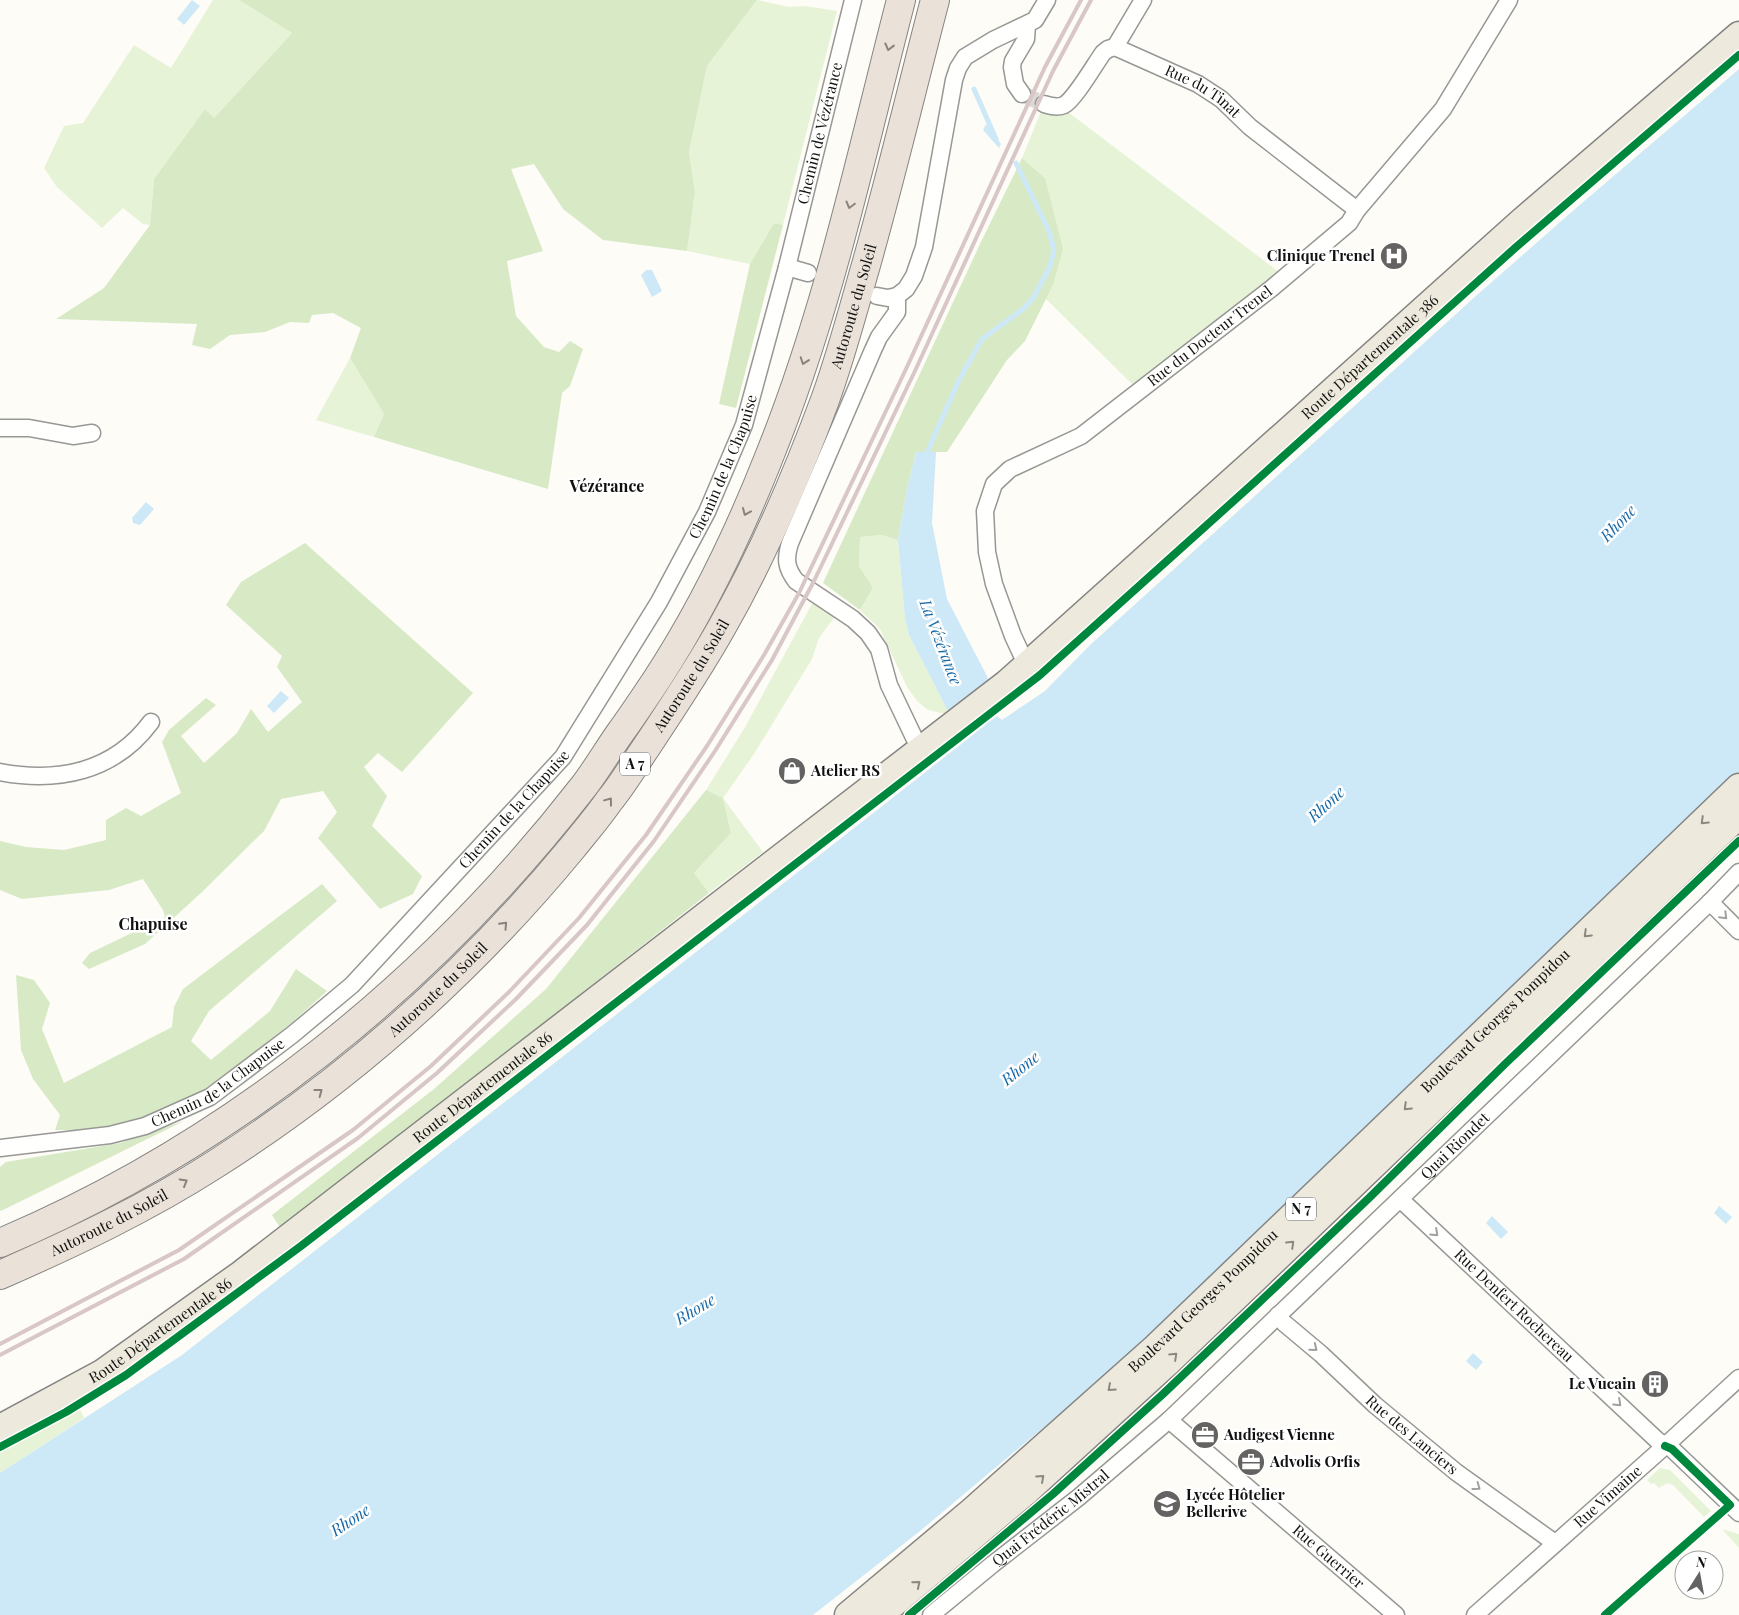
<svg xmlns="http://www.w3.org/2000/svg" width="1739" height="1615" font-family="'Playfair Display',serif">
	<style>
		.green { fill: #e7f3d7 }
		.forest { fill: #d8eac5 }
		.water { fill: #cde8f7 }
		.lines { fill: none; stroke-linecap: round; stroke-linejoin: round }
		.stream { stroke: #cde8f7; stroke-width: 5 }
		.street-tunnel { stroke: #dad9d4; stroke-width: 16; stroke-dasharray: 16 8; stroke-linecap: butt }
		.street-casing { stroke: #979795; stroke-width: 19 }
		.primary-casing { stroke: #858482; stroke-width: 29 }
		.highway-casing { stroke: #858482; stroke-width: 30 }
		.street { stroke: #fffffe; stroke-width: 16 }
		.primary { stroke: #ede9dc; stroke-width: 26 }
		.highway { stroke: #eae1d8; stroke-width: 28 }
		.rail { stroke: #d9c6c7; stroke-width: 4 }
		.cycleway-casing { stroke: #fff; stroke-width: 11 }
		.cycleway { stroke: #00873e; stroke-width: 8 }
		.oneway { stroke: #88837e }
		.oneway2 { stroke: #8a8881 }
		.oneway3 { stroke: #a0a09f }
		.labels { text-anchor: middle; stroke-width: 5; stroke-linejoin: round; paint-order: stroke }
		.shield { fill: #fff; stroke: #585858; stroke-width: 1 }
		.shield-label { font-size: 14px; font-weight: bold; fill: #111 }
		.street-label { font-size: 15px; fill: #111; stroke: #fff }
		.poi-label { font-size: 15px; font-weight: bold; fill: #111; stroke: #fff; text-anchor: start }
		.neighbourhood-label { font-size: 16px; font-weight: bold; fill: #111; stroke: #fff }
		.water-label { font-size: 16px; font-style: italic; fill: #1768a6; stroke: #fff }
	</style>
	<rect width="100%" height="100%" fill="#fdfcf7"/>
	<!-- green -->
	<g class="green">
		<path d="M 213,0 L 239,0 L 292,33 L 214,118 L 205,109 L 154,179 L 150,225 L 143,224 L 123,208 L 102,228 L 57,187 L 44,168 L 64,126 L 83,123 L 134,45 L 171,68 Z"/>
		<path d="M 757,0 L 789,7 L 805,6 L 837,11 L 783,225 L 774,223 L 750,264 L 687,251 L 695,192 L 689,152 L 707,66 Z"/>
		<path d="M 1042,109 L 1068,112 L 1279,272 L 1134,386 L 1046,299 L 1053,285 L 1045,178 L 1022,158 Z"/>
		<path d="M 350,358 L 384,414 L 374,437 L 316,420 Z"/>
		<path d="M 882,535 L 898,540 L 905,618 L 909,635 L 950,715 L 928,710 L 918,702 L 907,687 L 880,629 L 860,610 L 873,588 L 859,566 L 860,537 Z"/>
		<path d="M 814,600 L 836,615 L 819,638 L 812,659 L 754,754 L 723,798 L 763,852 L 709,893 L 694,873 L 731,833 L 723,798 L 706,790 L 744,729 Z"/>
		<path d="M 80,1409 L 84,1418 L 0,1473 L 0,1441 L 6,1439 L 13,1446 Z"/>
		<path d="M 1660,1468 L 1670,1470 L 1711,1511 L 1704,1517 L 1673,1485 L 1667,1483 L 1659,1488 L 1654,1483 L 1651,1484 L 1647,1480 Z"/>
		<path d="M 1722,1529 L 1739,1534 L 1739,1548 Z"/>
	</g>
	<!-- forest -->
	<g class="forest">
		<path d="M 239,0 L 757,0 L 707,66 L 689,152 L 695,192 L 687,251 L 603,240 L 563,209 L 534,164 L 511,169 L 543,251 L 507,261 L 516,316 L 544,347 L 559,352 L 570,341 L 583,349 L 570,386 L 562,393 L 548,489 L 374,437 L 384,414 L 350,358 L 361,328 L 333,313 L 312,315 L 309,323 L 290,322 L 265,332 L 230,335 L 210,349 L 192,345 L 197,324 L 56,319 L 104,288 L 150,225 L 154,179 L 205,109 L 214,118 L 292,33 Z"/>
		<path d="M 1022,158 L 1045,178 L 1063,249 L 1053,285 L 1025,341 L 1007,360 L 947,452 L 916,452 L 907,489 L 898,540 L 882,535 L 860,537 L 859,566 L 873,588 L 860,610 L 823,583 L 980,244 Z"/>
		<path d="M 774,223 L 783,225 L 736,408 L 719,404 L 750,264 Z"/>
		<path d="M 305,543 L 473,693 L 402,772 L 378,753 L 364,767 L 387,796 L 372,826 L 422,876 L 413,894 L 380,909 L 318,838 L 337,812 L 323,791 L 281,799 L 264,831 L 202,892 L 145,944 L 89,969 L 82,963 L 90,953 L 165,917 L 163,910 L 143,879 L 109,890 L 22,899 L 0,890 L 0,841 L 26,847 L 64,850 L 106,840 L 106,820 L 126,808 L 141,816 L 181,793 L 162,742 L 169,730 L 206,698 L 216,705 L 181,736 L 204,763 L 237,733 L 251,709 L 268,732 L 302,702 L 277,667 L 282,656 L 226,605 L 241,582 Z"/>
		<path d="M 706,790 L 723,798 L 731,833 L 694,873 L 709,893 L 281,1229 L 272,1215 L 434,1089 L 546,989 Z"/>
		<path d="M 322,884 L 337,901 L 209,1011 L 191,1041 L 211,1060 L 270,1011 L 296,969 L 327,991 C 261,1051 196,1111 104,1129 C 89,1132 71,1130 55,1130 L 60,1115 L 33,1079 L 21,1050 L 16,975 L 34,980 L 50,1003 L 42,1029 L 64,1083 L 172,1027 L 174,1007 L 183,989 Z"/>
		<path d="M 184,1121 L 3,1210 L 0,1211 L 0,1167 L 6,1162 L 120,1143 Z"/>
	</g>
	<!-- water -->
	<g class="water">
		<path d="M 192,0 L 200,6 L 184,25 L 177,19 Z"/>
		<path d="M 1739,69 L 1739,774 L 1118,1365 L 920,1531 L 813,1615 L 0,1615 L 0,1473 L 182,1355 L 997,716 L 1002,720 L 1045,691 L 1090,645 L 1477,295 L 1575,209 Z"/>
		<path d="M 986,124 L 1001,144 L 999,148 L 983,130 Z"/>
		<path d="M 646,270 L 652,270 L 662,291 L 652,297 L 641,275 Z"/>
		<path d="M 916,452 L 936,452 L 932,523 L 947,599 L 990,682 L 950,715 L 909,635 L 905,618 L 898,540 L 907,489 Z"/>
		<path d="M 146,502 L 154,509 L 140,525 L 133,523 L 132,518 Z"/>
		<path d="M 281,691 L 289,698 L 274,713 L 267,706 Z"/>
		<path d="M 1719,1206 L 1732,1217 L 1726,1224 L 1714,1213 Z"/>
		<path d="M 1492,1216 L 1508,1232 L 1501,1239 L 1486,1223 Z"/>
		<path d="M 1473,1353 L 1483,1362 L 1476,1370 L 1466,1361 Z"/>
	</g>
	<g class="lines">
		<!-- stream -->
		<g class="stream">
			<path d="M 974,89 L 996,139"/>
			<path d="M 925,457 L 959,380 L 982,339 L 1023,309 L 1034,297 L 1050,266 L 1054,250 L 1049,231 L 1016,163"/>
			<path d="M 979,714 L 992,728"/>
		</g>
		<!-- street-tunnel -->
		<path class="street-tunnel" d="M 1022,94 L 1044,104"/>
		<defs>
			<g id="street">
				<path d="M 1115,47 L 1143,0"/>
				<path d="M 1022,94 L 1015,84 L 1012,67 L 1013,61 L 1026,39 L 1027,25"/>
				<path id="s1" d="M 1044,104 C 1050,106 1058,108 1064,105 C 1075,99 1095,64 1103,53 L 1108,49 L 1115,47 L 1198,84 L 1221,99 L 1250,127 L 1357,210"/>
				<path d="M 787,267 L 808,273"/>
				<path d="M 877,296 L 888,298 L 897,296 L 906,289 L 914,276 L 924,247 L 954,80 L 958,68 L 965,57 L 993,40 L 1035,20 L 1047,0"/>
				<path d="M 897,296 L 897,312 L 879,337 L 873,350 L 790,543 C 785,559 786,568 796,581 L 853,619 L 868,633 L 879,649 L 889,685 L 920,750"/>
				<path d="M 0,428 L 29,428 L 73,436 L 92,433"/>
				<path id="s2" d="M 1027,666 L 1013,636 L 994,584 L 987,552 L 985,511 L 994,484 L 1010,469 L 1081,436 L 1272,288 L 1349,223 L 1357,210 L 1443,109 L 1509,0"/>
				<path d="M 0,772 C 58,783 114,772 151,722"/>
				<path d="M 1710,902 L 1739,931"/>
				<path id="s3" d="M 0,1148 L 110,1135 L 145,1126 L 210,1097 L 292,1035 L 352,985 L 563,757 L 659,602 L 707,512 L 744,425 L 787,267 L 853,0"/>
				<path id="s4" d="M 1400,1199 L 1658,1441 L 1672,1449 L 1739,1513"/>
				<path id="s5" d="M 1278,1315 L 1284,1323 L 1321,1354 L 1375,1405 L 1456,1472 L 1555,1543"/>
				<path id="s6" d="M 1169,1420 L 1396,1615"/>
				<path id="s7" d="M 931,1615 L 993,1564 L 1079,1497 L 1169,1420 L 1710,902 L 1739,872"/>
				<path id="s8" d="M 1475,1615 L 1665,1446 L 1739,1378"/>
			</g>
			<g id="primary">
				<path id="s9" d="M 0,1428 L 102,1373 L 241,1274 L 1007,683 L 1521,222 L 1739,35"/>
				<path id="s10" d="M 848,1615 L 972,1511 L 1156,1347 L 1739,787"/>
				<path d="M 880,1615 L 1028,1490 L 1166,1364 L 1739,815"/>
			</g>
			<g id="highway">
				<path d="M 0,1243 C 230,1146 431,983 584,786 C 597,769 608,750 620,733 C 633,715 645,697 657,679 C 702,610 739,533 769,457 C 829,309 861,154 901,0"/>
				<path id="s11" d="M 0,1275 C 73,1243 147,1208 214,1165 C 351,1078 470,972 573,847 C 585,832 598,817 609,801 C 623,784 634,765 647,746 C 673,707 699,668 722,627 C 763,555 796,478 825,400 C 841,356 853,310 866,265 C 891,177 912,88 935,0"/>
			</g>
		</defs>
		<!-- street casing -->
		<use href="#street" class="street-casing"/>
		<!-- primary casing -->
		<use href="#primary" class="primary-casing"/>
		<!-- highway casing -->
		<use href="#highway" class="highway-casing"/>
		<!-- street -->
		<use href="#street" class="street"/>
		<!-- primary -->
		<use href="#primary" class="primary"/>
		<!-- highway -->
		<use href="#highway" class="highway"/>
		<!-- rail -->
		<g class="rail">
			<path d="M 0,1344 L 179,1250 L 353,1130 L 431,1066 L 509,992 L 579,918 L 646,835 L 707,746 L 764,655 L 799,593 L 906,369 L 1045,67 L 1081,0"/>
			<path d="M 0,1355 L 184,1259 L 358,1138 L 437,1073 L 516,999 L 587,925 L 654,841 L 715,751 L 772,660 L 814,581 L 914,373 L 1053,71 L 1091,0"/>
		</g>
		<defs>
			<g id="cycleway">
				<path d="M 0,1447 L 66,1412 L 126,1375 L 301,1246 L 1040,675 L 1515,248 L 1739,55"/>
				<path d="M 909,1615 L 1053,1494 L 1163,1394 L 1369,1198 L 1505,1064 L 1739,841"/>
				<path d="M 1605,1615 L 1730,1505 L 1672,1449 L 1665,1446"/>
			</g>
		</defs>
		<!-- cycleway casing -->
		<use href="#cycleway" class="cycleway-casing"/>
		<!-- cycleway -->
		<use href="#cycleway" class="cycleway"/>
	</g>
	<!-- one-way arrows -->
	<defs><path id="oneway-chevron" d="M-2-3.5L2.5 0L-2 3.5" fill="none" stroke-width="1.6" stroke-linecap="round" stroke-linejoin="round" transform="scale(1.25)"/></defs>
	<g class="oneway">
		<use href="#oneway-chevron" transform="translate(889 47) rotate(104)"/>
		<use href="#oneway-chevron" transform="translate(850 205) rotate(105)"/>
		<use href="#oneway-chevron" transform="translate(804 361) rotate(109)"/>
		<use href="#oneway-chevron" transform="translate(746 512) rotate(113)"/>
		<use href="#oneway-chevron" transform="translate(609 801) rotate(-53)"/>
		<use href="#oneway-chevron" transform="translate(504 925) rotate(-47)"/>
		<use href="#oneway-chevron" transform="translate(319 1092) rotate(-37)"/>
		<use href="#oneway-chevron" transform="translate(184 1182) rotate(-30)"/>
	</g>
	<g class="oneway2">
		<use href="#oneway-chevron" transform="translate(1704 821) rotate(136)"/>
		<use href="#oneway-chevron" transform="translate(1587 934) rotate(136)"/>
		<use href="#oneway-chevron" transform="translate(1407 1107) rotate(136)"/>
		<use href="#oneway-chevron" transform="translate(1291 1244) rotate(-44)"/>
		<use href="#oneway-chevron" transform="translate(1174 1356) rotate(-43)"/>
		<use href="#oneway-chevron" transform="translate(1111 1388) rotate(138)"/>
		<use href="#oneway-chevron" transform="translate(1041 1478) rotate(-42)"/>
		<use href="#oneway-chevron" transform="translate(917 1584) rotate(-40)"/>
	</g>
	<g class="oneway3">
		<use href="#oneway-chevron" transform="translate(1724 916) rotate(45)"/>
		<use href="#oneway-chevron" transform="translate(1435 1233) rotate(43)"/>
		<use href="#oneway-chevron" transform="translate(1314 1348) rotate(39)"/>
		<use href="#oneway-chevron" transform="translate(1618 1403) rotate(43)"/>
		<use href="#oneway-chevron" transform="translate(1477 1487) rotate(36)"/>
	</g>
	<!-- icons -->
	<defs>
		<symbol id="hospital-disc" viewBox="-11 -11 22 22"><circle r="9.5" fill="#646362" stroke="#fff"/><path d="M-5-5h3v3.5h4V-5h3V5h-3V1.5h-4V5h-3Z" fill="#fff"/></symbol>
		<symbol id="shop-disc" viewBox="-11 -11 22 22"><circle r="9.5" fill="#646362" stroke="#fff"/><path d="M-5-2.5h2.3a2.7 3.5 0 0 1 5.4 0H5L5.5 6h-11ZM-1.5-2.5h3a1.5 2.3 0 0 0-3 0Z" fill="#fff"/></symbol>
		<symbol id="building-disc" viewBox="-11 -11 22 22"><circle r="9.5" fill="#646362" stroke="#fff"/><path d="M-4-6H4V6H1V3H-1V6H-4ZM-2.5-4.3h1.7v1.8h-1.7ZM.8-4.3h1.7v1.8H.8ZM-2.5-1h1.7V.8h-1.7ZM.8-1h1.7V.8H.8Z" fill="#fff"/></symbol>
		<symbol id="office-disc" viewBox="-11 -11 22 22"><circle r="9.5" fill="#646362" stroke="#fff"/><path d="M-6-3h4V-5.5h4V-3h4V5H-6ZM-1-4.5V-3h2v-1.5ZM-6 0V1H6V0Z" fill="#fff"/></symbol>
		<symbol id="school-disc" viewBox="-11 -11 22 22"><circle r="9.5" fill="#646362" stroke="#fff"/><path d="M0-5L7-2L0 1L-7-2ZM-4 1L0 2.5L4 1V4Q0 6-4 4Z" fill="#fff"/></symbol>
	</defs>
	<g fill-rule="evenodd">
		<use href="#hospital-disc" x="1378" y="240" width="32" height="32"/>
		<use href="#shop-disc" x="776" y="755" width="32" height="32"/>
		<use href="#building-disc" x="1639" y="1368" width="32" height="32"/>
		<use href="#office-disc" x="1189" y="1419" width="32" height="32"/>
		<use href="#office-disc" x="1235" y="1446" width="32" height="32"/>
		<use href="#school-disc" x="1151" y="1488" width="32" height="32"/>
	</g>
	<g class="labels">
		<!-- shield labels -->
		<g class="shield">
			<rect x="620" y="752.5" width="30" height="23" rx="4"/>
			<rect x="1286" y="1197.5" width="30" height="23" rx="4"/>
		</g>
		<g class="shield-label">
			<text x="635" y="769">A 7</text>
			<text x="1301" y="1214">N 7</text>
		</g>
		<!-- street labels -->
		<g class="street-label">
			<text dy="5" stroke="none"><textPath href="#s1" startOffset="198">Rue du Tinat</textPath></text>
			<text dy="5" stroke="none"><textPath href="#s3" startOffset="1390">Chemin de Vézérance</textPath></text>
			<text dy="5" stroke="none"><textPath href="#s11" startOffset="1336">Autoroute du Soleil</textPath></text>
			<text dy="5" stroke="none"><textPath href="#s2" startOffset="454">Rue du Docteur Trenel</textPath></text>
			<text dy="5" stroke="none"><textPath href="#s9" startOffset="1742">Route Départementale 386</textPath></text>
			<text dy="5" stroke="none"><textPath href="#s3" startOffset="1042">Chemin de la Chapuise</textPath></text>
			<text dy="5" stroke="none"><textPath href="#s11" startOffset="931">Autoroute du Soleil</textPath></text>
			<text dy="5" stroke="none"><textPath href="#s3" startOffset="638">Chemin de la Chapuise</textPath></text>
			<text dy="5" stroke="none"><textPath href="#s11" startOffset="526">Autoroute du Soleil</textPath></text>
			<text dy="5" stroke="none"><textPath href="#s10" startOffset="879">Boulevard Georges Pompidou</textPath></text>
			<text dy="5" stroke="none"><textPath href="#s3" startOffset="232">Chemin de la Chapuise</textPath></text>
			<text dy="5" stroke="none"><textPath href="#s9" startOffset="592">Route Départementale 86</textPath></text>
			<text dy="5" stroke="none"><textPath href="#s7" startOffset="704">Quai Riondet</textPath></text>
			<text dy="5" stroke="none"><textPath href="#s11" startOffset="121">Autoroute du Soleil</textPath></text>
			<text dy="5" stroke="none"><textPath href="#s10" startOffset="474">Boulevard Georges Pompidou</textPath></text>
			<text dy="5" stroke="none"><textPath href="#s4" startOffset="156">Rue Denfert Rochereau</textPath></text>
			<text dy="5" stroke="none"><textPath href="#s9" startOffset="188">Route Départementale 86</textPath></text>
			<text dy="5" stroke="none"><textPath href="#s5" startOffset="180">Rue des Lanciers</textPath></text>
			<text dy="5" stroke="none"><textPath href="#s8" startOffset="178">Rue Vimaine</textPath></text>
			<text dy="5" stroke="none"><textPath href="#s7" startOffset="154">Quai Frédéric Mistral</textPath></text>
			<text dy="5" stroke="none"><textPath href="#s6" startOffset="210">Rue Guerrier</textPath></text>
		</g>
		<!-- poi labels -->
		<g class="poi-label">
			<text x="1375" y="261" text-anchor="end">Clinique Trenel</text>
			<text x="811" y="776">Atelier RS</text>
			<text x="1636" y="1389" text-anchor="end">Le Vucain</text>
			<text x="1224" y="1440">Audigest Vienne</text>
			<text x="1270" y="1467">Advolis Orfis</text>
			<text x="1186" y="1500">Lycée Hôtelier<tspan x="1186" dy="17">Bellerive</tspan></text>
		</g>
		<!-- neighbourhood labels -->
		<g class="neighbourhood-label">
			<text x="607" y="492">Vézérance</text>
			<text x="153" y="930">Chapuise</text>
		</g>
		<!-- water labels -->
		<g class="water-label">
			<text transform="translate(1618 523) rotate(-46)" y="6">Rhone</text>
			<text transform="translate(941 642) rotate(69)" y="6">La Vézérance</text>
			<text transform="translate(1326 804) rotate(-43)" y="6">Rhone</text>
			<text transform="translate(1020 1068) rotate(-39)" y="6">Rhone</text>
			<text transform="translate(695 1309) rotate(-31)" y="6">Rhone</text>
			<text transform="translate(350 1520) rotate(-34)" y="6">Rhone</text>
		</g>
	</g>
	<!-- north arrow -->
	<g transform="translate(1699 1575) rotate(11)"><circle r="24" fill="#ffffff" stroke="#a0a0a0"/>
	<path d="M0-4L9 19L0 12L-9 19Z" fill="#646362"/>
	<text y="-8" font-size="14" font-weight="bold" text-anchor="middle" fill="#111111">N</text>
	</g>
</svg>
